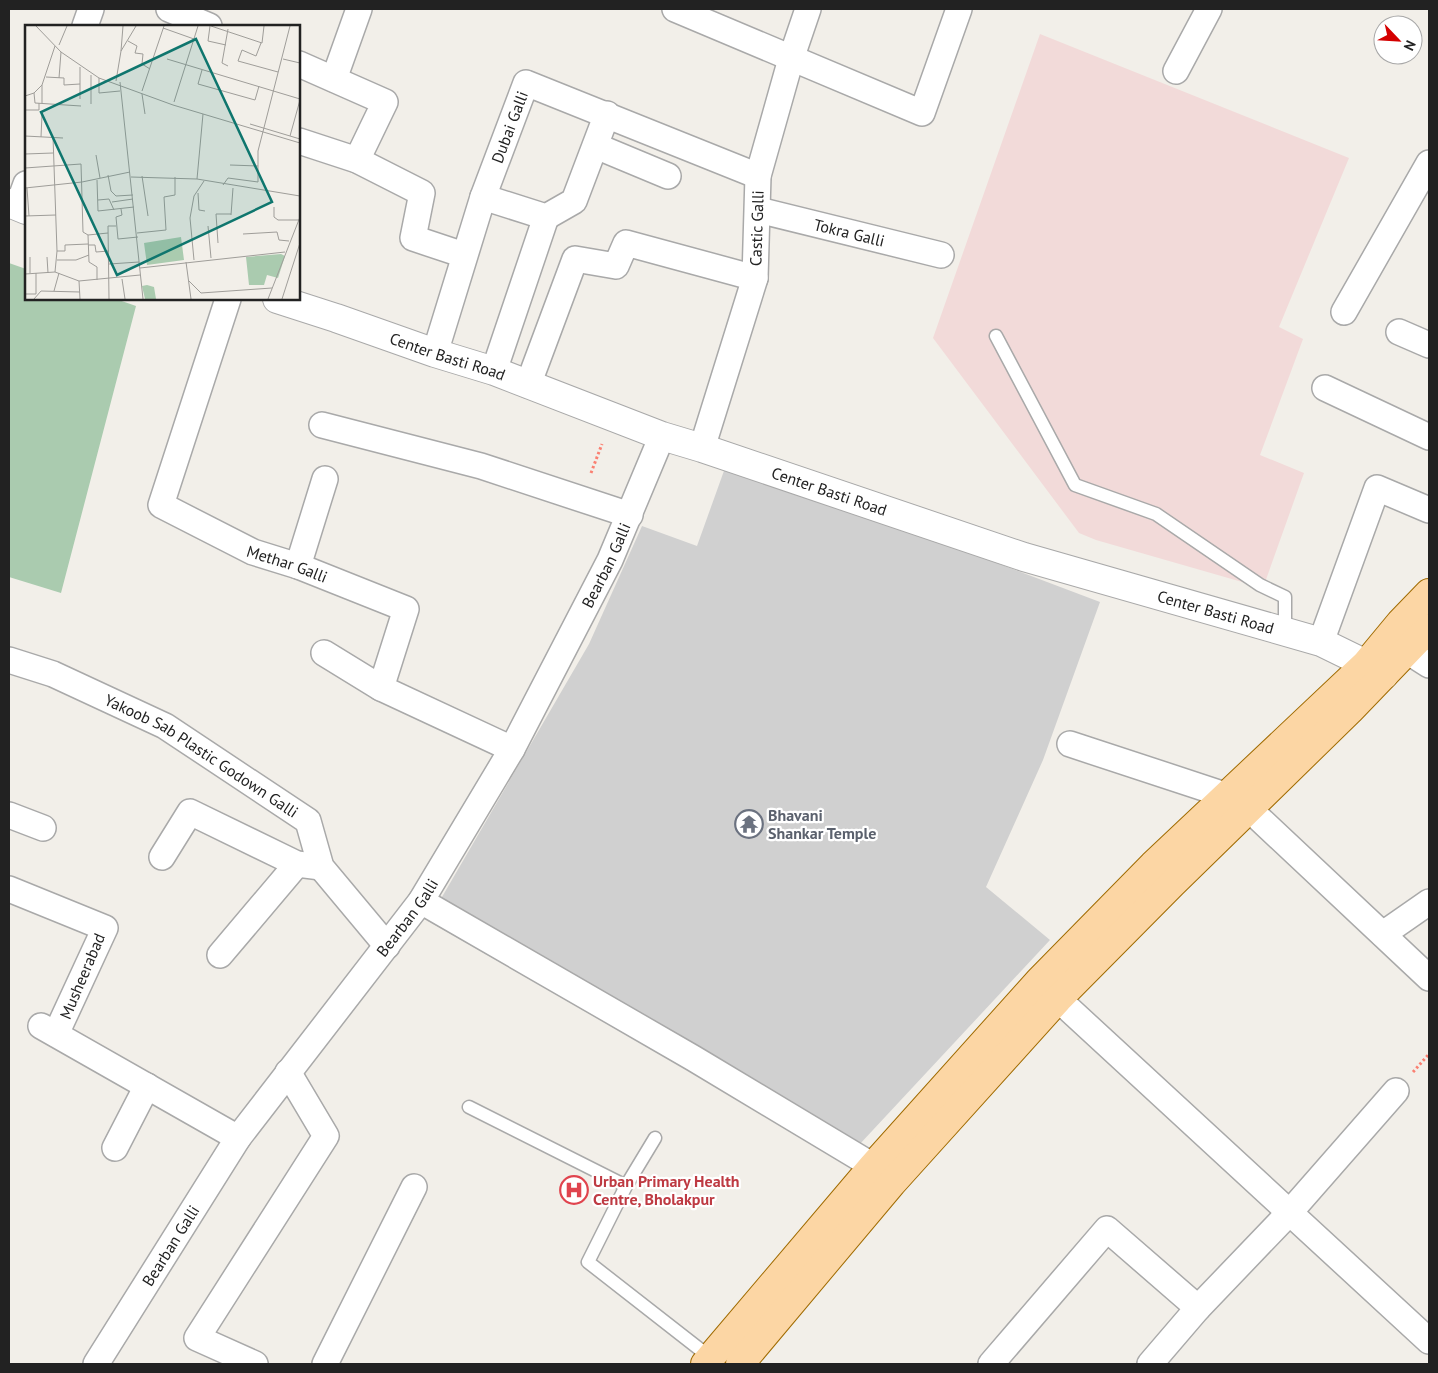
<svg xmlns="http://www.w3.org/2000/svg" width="1438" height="1373" font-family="'PT Sans',sans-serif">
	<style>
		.commercial { fill: #f2dad9 }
		.religious { fill: #d0d0d0 }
		.cemetery { fill: #aacbaf }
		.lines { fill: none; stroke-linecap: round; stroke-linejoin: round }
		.service-casing { stroke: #a9a9a9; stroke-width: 15 }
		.minor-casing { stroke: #a9a9a9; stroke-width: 28 }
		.tertiary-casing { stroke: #a9a9a9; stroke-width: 30 }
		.primary-casing { stroke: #a06b00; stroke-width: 30 }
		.path { stroke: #fa8072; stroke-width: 3; stroke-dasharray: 2.5 2.5; stroke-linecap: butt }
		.service { stroke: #fff; stroke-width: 12 }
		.minor { stroke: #fff; stroke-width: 25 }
		.tertiary { stroke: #fff; stroke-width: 28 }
		.primary { stroke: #fcd6a4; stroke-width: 28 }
		.labels { text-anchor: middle; stroke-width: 4.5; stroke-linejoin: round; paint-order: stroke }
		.street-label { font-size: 16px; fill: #222; stroke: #fff }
		.worship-label { font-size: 16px; font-weight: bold; fill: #5b616d; stroke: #fff; text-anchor: start }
		.health-label { font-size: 16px; font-weight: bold; fill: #be3a42; stroke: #fff; text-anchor: start }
		.inset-road { fill: none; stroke: #9f9d99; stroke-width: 1 }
		.view { fill: #0f766e; fill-opacity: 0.15; stroke: #0f766e; stroke-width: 2.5 }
		.inset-edge { fill: none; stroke: #222; stroke-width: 2.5 }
	</style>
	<rect width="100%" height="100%" fill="#f2efe9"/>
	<!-- commercial -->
	<path class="commercial" d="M 1040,34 L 1349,158 L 1279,327 L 1303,339 L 1260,455 L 1304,473 L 1263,588 L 1096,540 L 1079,533 L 933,338 Z"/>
	<!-- religious -->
	<path class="religious" d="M 725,468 L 888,522 L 1100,602 L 1043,760 L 986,887 L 1050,940 L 845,1160 L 428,921 L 589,644 L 642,526 L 697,546 Z"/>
	<!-- cemetery -->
	<path class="cemetery" d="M 9,263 L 26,269 L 26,299 L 116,299 L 136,306 L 61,593 L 9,577 Z"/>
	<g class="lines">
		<defs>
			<g id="service">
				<path d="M 996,336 L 1075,485 L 1156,514 L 1260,585 L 1285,597 L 1285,631"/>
				<path d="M 469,1107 L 626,1186"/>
				<path d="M 655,1138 L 626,1186 L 588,1262 L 711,1358"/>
			</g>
			<g id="minor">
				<path d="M 169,9 L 209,26"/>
				<path d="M 675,9 L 922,113 L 959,9"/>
				<path d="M 85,26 L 91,9"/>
				<path d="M 299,64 L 385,102 L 357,160"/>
				<path d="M 1176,71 L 1209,9"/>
				<path d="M 334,79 L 359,9"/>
				<path d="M 299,141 L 357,160 L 422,193 L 413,238 L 464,255"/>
				<path d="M 596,146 L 668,176"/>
				<path d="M 483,197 L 546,217 L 574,201 L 607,114"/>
				<path d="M 18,206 L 26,184"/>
				<path id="s1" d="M 758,210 L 941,255"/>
				<path id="s2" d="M 228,299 L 161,505 L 253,552 L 298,566 L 406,609 L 381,688 L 512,749"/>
				<path d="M 1344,312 L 1429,163"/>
				<path d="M 1399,332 L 1429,345"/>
				<path id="s3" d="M 435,353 L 483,197 L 526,83 L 758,176"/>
				<path d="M 494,371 L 546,217"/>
				<path d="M 528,385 L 575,259 L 616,266 L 626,243 L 755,278"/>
				<path d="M 1325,388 L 1429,437"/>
				<path d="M 322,425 L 481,466 L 630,515"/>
				<path id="s4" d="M 702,448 L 755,278 L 758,176 L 791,59 L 808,9"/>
				<path d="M 298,566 L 325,479"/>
				<path d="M 1321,642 L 1377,488 L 1429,510"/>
				<path d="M 1407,651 L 1429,665"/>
				<path d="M 324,653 L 381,688"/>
				<path id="s5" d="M 9,660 L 53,674 L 165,726 L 308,821 L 321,867 L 387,946"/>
				<path d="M 1070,744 L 1228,796"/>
				<path d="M 1248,808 L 1429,978"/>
				<path d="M 9,815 L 43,828"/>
				<path d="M 162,857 L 190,812 L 297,864 L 321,867"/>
				<path d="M 9,889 L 105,928 L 56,1034"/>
				<path d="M 421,901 L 693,1058 L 873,1166"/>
				<path d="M 1383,934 L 1429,902"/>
				<path d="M 220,955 L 297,864"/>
				<path d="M 1058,999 L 1429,1341"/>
				<path d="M 41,1026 L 238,1138"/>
				<path d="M 115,1148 L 147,1086"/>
				<path id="s6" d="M 96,1364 L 238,1138 L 421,901 L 512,749 L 610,560 L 662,436"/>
				<path d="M 255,1364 L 197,1338 L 326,1136 L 288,1072"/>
				<path d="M 325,1364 L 414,1187"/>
				<path d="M 991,1364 L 1107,1229 L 1198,1308"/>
				<path d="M 1150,1364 L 1198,1308 L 1290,1212 L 1396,1091"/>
			</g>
			<g id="tertiary">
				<path d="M 9,203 L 26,210"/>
				<path id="s7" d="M 277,299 L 336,318 L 435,353 L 494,371 L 662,436 L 702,448 L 1024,557 L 1321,642 L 1366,664 L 1384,675"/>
			</g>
			<g id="primary">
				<path d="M 705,1364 L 873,1166 L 1039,981 L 1153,865 L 1366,664 L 1400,623 L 1429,593"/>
				<path d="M 740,1364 L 892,1183 L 1058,999 L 1172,884 L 1350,710 L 1429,628"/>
			</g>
		</defs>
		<!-- service casing -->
		<use href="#service" class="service-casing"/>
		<!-- minor casing -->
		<use href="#minor" class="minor-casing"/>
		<!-- tertiary casing -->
		<use href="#tertiary" class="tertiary-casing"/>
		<!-- primary casing -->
		<use href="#primary" class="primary-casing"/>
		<!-- path -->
		<g class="path">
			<path d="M 591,473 L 602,444"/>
			<path d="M 1413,1072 L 1429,1054"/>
		</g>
		<!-- service -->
		<use href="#service" class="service"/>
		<!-- minor -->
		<use href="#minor" class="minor"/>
		<!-- tertiary -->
		<use href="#tertiary" class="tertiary"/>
		<!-- primary -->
		<use href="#primary" class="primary"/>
	</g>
	<!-- icons -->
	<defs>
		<symbol id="temple-ring" viewBox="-11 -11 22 22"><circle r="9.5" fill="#fff" stroke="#6b7280" stroke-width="1.5"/><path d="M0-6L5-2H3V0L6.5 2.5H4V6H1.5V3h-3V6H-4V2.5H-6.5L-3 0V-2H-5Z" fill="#6b7280"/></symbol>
		<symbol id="hospital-ring" viewBox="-11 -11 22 22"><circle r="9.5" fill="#fff" stroke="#e0444e" stroke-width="1.5"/><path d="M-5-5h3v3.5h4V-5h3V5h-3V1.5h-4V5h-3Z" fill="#e0444e"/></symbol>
	</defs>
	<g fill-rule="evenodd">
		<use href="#temple-ring" x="733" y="808" width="32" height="32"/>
		<use href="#hospital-ring" x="558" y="1174" width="32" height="32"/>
	</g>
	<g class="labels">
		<!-- street labels -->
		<g class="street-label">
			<text dy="6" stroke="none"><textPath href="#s3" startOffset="238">Dubai Galli</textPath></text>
			<text dy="6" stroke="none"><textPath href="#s4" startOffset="228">Castic Galli</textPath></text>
			<text dy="6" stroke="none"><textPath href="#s1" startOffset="94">Tokra Galli</textPath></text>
			<text dy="6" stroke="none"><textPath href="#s7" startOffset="180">Center Basti Road</textPath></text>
			<text dy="6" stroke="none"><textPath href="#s7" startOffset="585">Center Basti Road</textPath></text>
			<text dy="6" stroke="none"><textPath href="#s2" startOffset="356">Methar Galli</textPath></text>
			<text dy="6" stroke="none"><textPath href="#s6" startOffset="950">Bearban Galli</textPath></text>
			<text dy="6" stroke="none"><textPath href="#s7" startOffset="990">Center Basti Road</textPath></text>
			<text dy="6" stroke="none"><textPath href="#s5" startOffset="216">Yakoob Sab Plastic Godown Galli</textPath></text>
			<text dy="6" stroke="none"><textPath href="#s6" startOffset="545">Bearban Galli</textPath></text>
			<text transform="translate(82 976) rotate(-67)" y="6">Musheerabad</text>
			<text dy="6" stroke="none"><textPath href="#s6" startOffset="140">Bearban Galli</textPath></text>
		</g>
		<!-- worship labels -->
		<g class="worship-label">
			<text x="768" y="821">Bhavani<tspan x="768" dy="18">Shankar Temple</tspan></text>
		</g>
		<!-- health labels -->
		<g class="health-label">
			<text x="593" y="1187">Urban Primary Health<tspan x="593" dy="18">Centre, Bholakpur</tspan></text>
		</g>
	</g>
	<!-- overview -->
	<g transform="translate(25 25)">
		<rect width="275" height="275" fill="#f2efe9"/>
		<path d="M 156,212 L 159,235 L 122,240 L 119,218 ZM 256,229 L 260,231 L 253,253 L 242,250 L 239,260 L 224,260 L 221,232 ZM 122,260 L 129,262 L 131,274 L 120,274 L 117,261 Z" fill="#aacbaf"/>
		<path class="inset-road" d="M 11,1 L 36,27 L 74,53 L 148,80 L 275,118M 185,1 L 183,16 L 201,20M 186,1 L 237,18 L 239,1M 138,3 L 169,14M 203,4 L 197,38 L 203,41M 103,16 L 112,21 L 110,28 L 118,29 L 117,39 L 125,44M 236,18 L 231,31 L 217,25 L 213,36 L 253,47M 34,20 L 42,1M 96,26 L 98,1M 142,34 L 275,74M 258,34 L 275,38M 55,42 L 55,74M 177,45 L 173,59 L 230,75 L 234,61M 21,52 L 39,53 L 39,60 L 55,59M 34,53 L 36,27M 74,53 L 74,68 L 95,66M 91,56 L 96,26 L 111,1M 95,57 L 118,274M 117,66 L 139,1M 9,68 L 10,78 L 56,81M 117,69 L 120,89M 0,71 L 9,68 L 17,60 L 30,21M 149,77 L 173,1M 17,78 L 17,60M 66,79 L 66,50M 0,85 L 14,85 L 14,78M 225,99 L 275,114M 0,111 L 38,113M 265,111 L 275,75M 16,112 L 17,90M 28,112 L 32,226 L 30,247M 0,129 L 28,128M 71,130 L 75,153M 205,140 L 233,141M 0,143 L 56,139 L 58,207 L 63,210 L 83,208M 83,150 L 86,166 L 91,171 L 108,170M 117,151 L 123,191M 106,152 L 172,154 L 275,171M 172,154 L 178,89M 72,155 L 73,186 L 109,182M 198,160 L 203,153 L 233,157 L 233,126 L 265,1M 0,163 L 57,157 L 105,147M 2,163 L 4,191M 173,168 L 174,185 L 180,186M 73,175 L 84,174 L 89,185M 87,177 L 108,174M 249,182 L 249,192 L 253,195 L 274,195M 96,184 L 97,190 L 91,192 L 93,214 L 113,212M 206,190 L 208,163M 0,191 L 31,190M 183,201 L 186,233M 112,208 L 141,205 L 139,172 L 150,170 L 150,152M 218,209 L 252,207 L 254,215 L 264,216M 63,210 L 64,237 L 72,242 L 72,255M 193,218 L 191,189 L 206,189M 63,220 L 70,220 L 71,227 L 84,226M 32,226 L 40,226 L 40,220 L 63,219M 5,232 L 5,248M 22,232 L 23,248M 32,235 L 51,235 L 64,230M 169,235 L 165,193 L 169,171 L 179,156M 161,237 L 166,274M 84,239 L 114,237M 115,243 L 260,227M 0,249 L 30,247 L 54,256 L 115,250M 97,254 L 100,274M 54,256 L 55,274M 164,256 L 176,268 L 247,263M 29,266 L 34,248M 0,269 L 11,269 L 11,248M 9,274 L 16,266 L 55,267M 84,274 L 83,201 L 91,201M 243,274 L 275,192M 257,274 L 275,218"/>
		<path class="view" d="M 171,14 L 247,177 L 92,250 L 16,87 Z"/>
		<rect width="275" height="275" class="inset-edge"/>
	</g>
	<!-- border -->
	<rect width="1438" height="1373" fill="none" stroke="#222222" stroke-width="20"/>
	<!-- north arrow -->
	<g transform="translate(1398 40) rotate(115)"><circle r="24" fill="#ffffff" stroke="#a7a7a7"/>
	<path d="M0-4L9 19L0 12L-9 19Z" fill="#d40000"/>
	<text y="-8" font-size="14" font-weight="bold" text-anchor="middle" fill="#222222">N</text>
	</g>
</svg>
